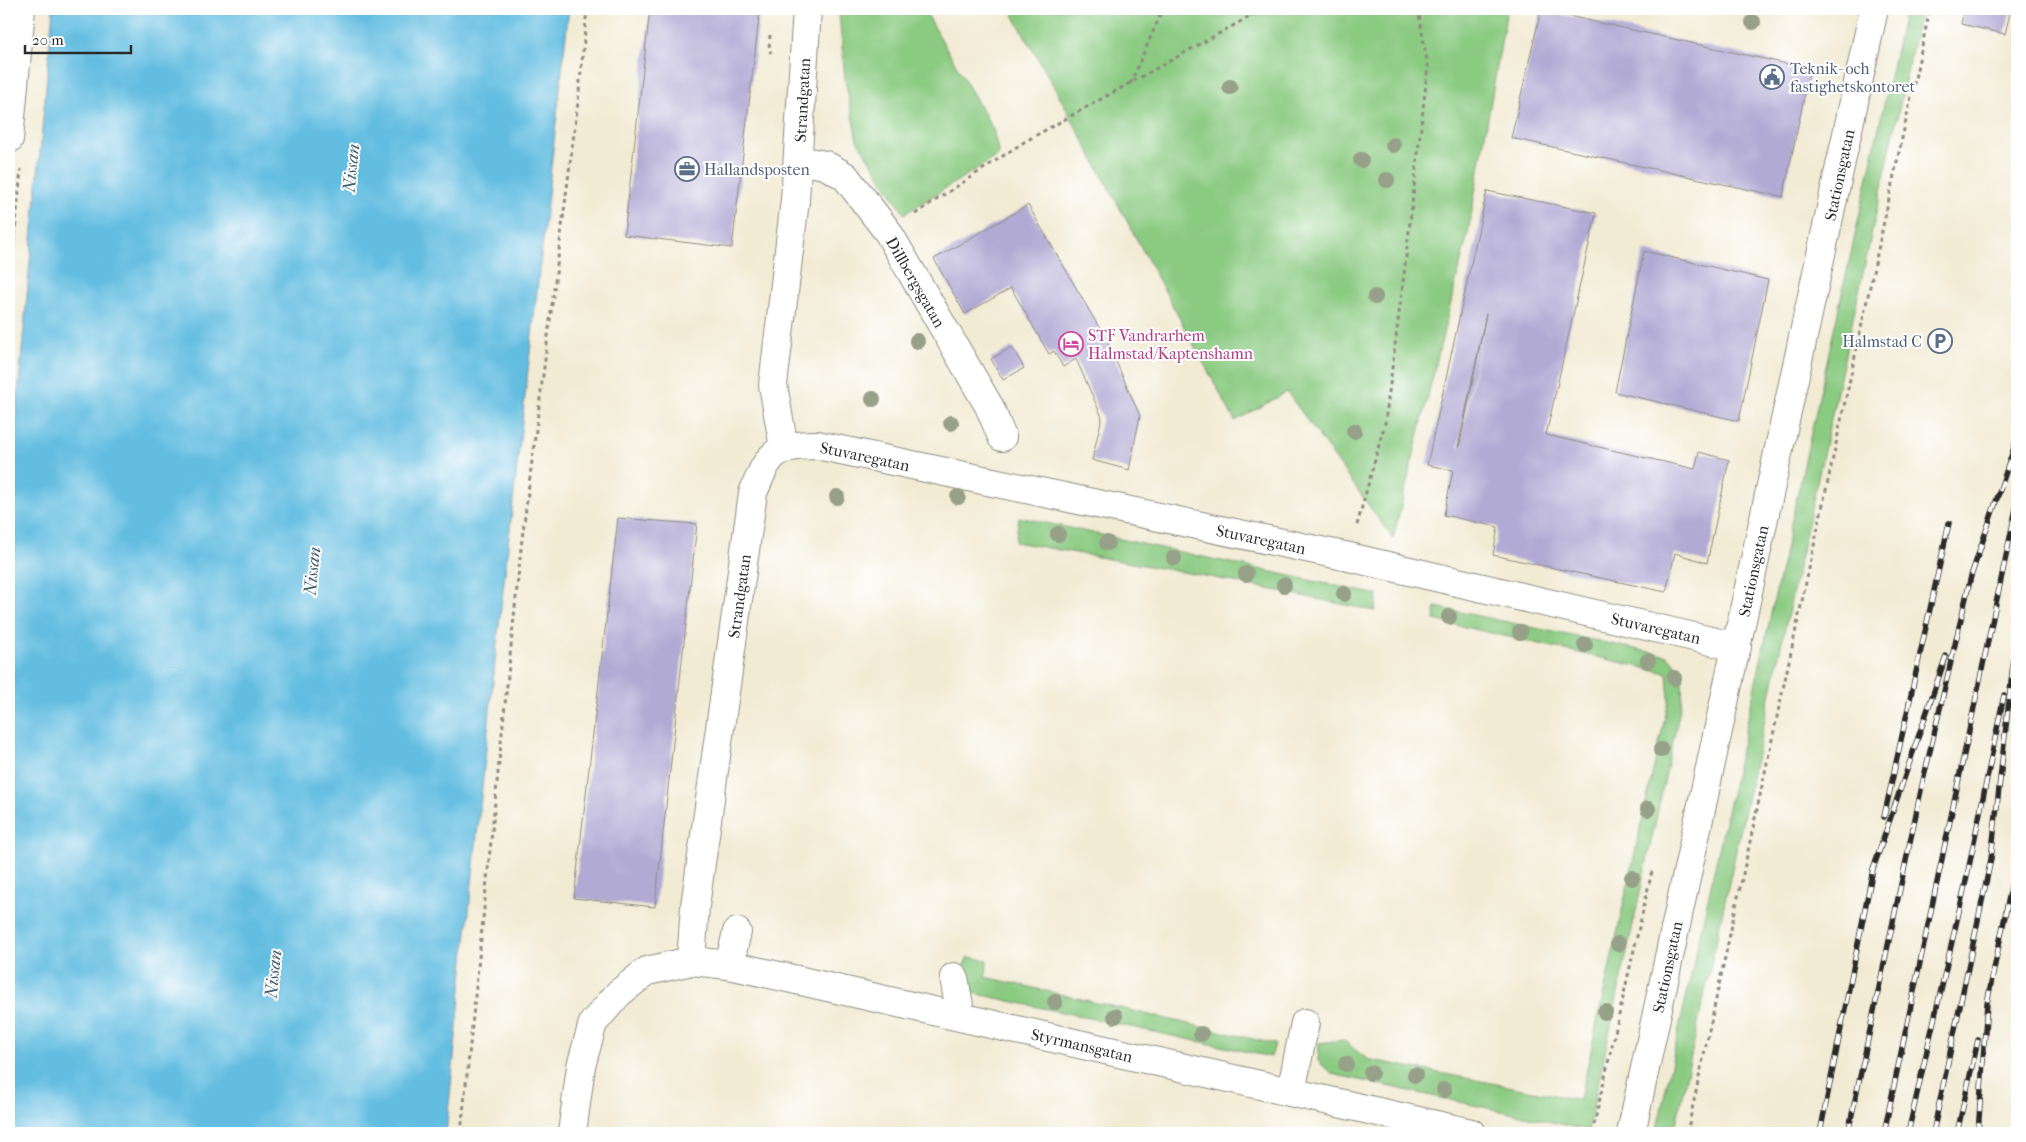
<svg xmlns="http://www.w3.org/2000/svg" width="2026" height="1142" font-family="'IM FELL French Canon',serif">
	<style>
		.green { fill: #8aca81; stroke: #5a7a56 }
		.water { fill: #64bde1; stroke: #487486 }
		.building { fill: #b1aad4; fill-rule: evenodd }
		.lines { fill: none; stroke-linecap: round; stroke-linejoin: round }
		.minor-casing { stroke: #8e8b80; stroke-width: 30 }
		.path { stroke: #8e8b80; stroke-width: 3; stroke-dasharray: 4 4; stroke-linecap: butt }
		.minor { stroke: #fff; stroke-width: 28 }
		.rail-casing { stroke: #2b2b2b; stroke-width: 5.5 }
		.rail { stroke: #fff; stroke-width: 4; stroke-dasharray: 11; stroke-linecap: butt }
		.tree { fill: #97a088 }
		.labels { text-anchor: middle; stroke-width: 4; stroke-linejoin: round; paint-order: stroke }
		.service-label { font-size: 16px; fill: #4e5e75; stroke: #fff; text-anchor: start }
		.street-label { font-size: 16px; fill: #2b2b2b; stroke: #fff }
		.hotel-label { font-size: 16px; fill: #b23c85; stroke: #fff; text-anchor: start }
		.water-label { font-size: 18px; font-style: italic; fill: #3f5e6b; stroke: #fff }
	</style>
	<rect width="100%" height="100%" fill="#fff"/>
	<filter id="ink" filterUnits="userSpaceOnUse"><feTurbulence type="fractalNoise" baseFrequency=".02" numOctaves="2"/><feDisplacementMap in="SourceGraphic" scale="10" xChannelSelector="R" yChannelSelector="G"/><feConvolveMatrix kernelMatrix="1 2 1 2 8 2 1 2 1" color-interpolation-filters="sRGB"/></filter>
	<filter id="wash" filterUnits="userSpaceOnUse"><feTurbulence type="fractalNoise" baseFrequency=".0096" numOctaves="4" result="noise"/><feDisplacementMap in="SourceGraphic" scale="20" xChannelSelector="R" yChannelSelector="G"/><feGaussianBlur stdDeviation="1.12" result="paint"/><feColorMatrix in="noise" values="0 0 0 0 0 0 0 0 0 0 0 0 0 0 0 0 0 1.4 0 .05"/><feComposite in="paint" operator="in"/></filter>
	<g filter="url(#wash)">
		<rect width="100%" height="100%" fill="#f2ebd4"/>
		<!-- green -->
		<g class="green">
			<path d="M 841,9 L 924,9 L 993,129 L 999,155 L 904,214 L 857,140 L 845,79 L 839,14 Z"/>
			<path d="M 1024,9 L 1507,9 L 1468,233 L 1393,539 L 1287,392 L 1235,421 L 1056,90 L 1013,15 Z"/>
			<path d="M 1905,9 L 1921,9 L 1674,1133 L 1656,1133 Z"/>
			<path d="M 1019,517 L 1378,595 L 1375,611 L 1210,577 L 1015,542 Z"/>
			<path d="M 1436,607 L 1668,656 C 1685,675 1683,681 1681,705 L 1588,1130 L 1332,1074 L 1318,1061 L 1319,1043 L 1343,1040 L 1367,1059 L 1580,1100 L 1669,699 L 1667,673 L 1434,620 Z"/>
			<path d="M 968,957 L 987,960 L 986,977 L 1275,1044 L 1271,1057 L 968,992 L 963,967 Z"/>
		</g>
		<!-- water -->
		<path class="water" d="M 53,9 L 569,9 L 497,643 L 446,1133 L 9,1133 L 9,492 Z"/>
		<g id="blocks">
			<!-- building -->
			<g class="building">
				<path d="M 650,9 L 760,9 L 732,248 L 624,235 Z"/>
				<path d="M 1964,9 L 2011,9 L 2005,34 L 1961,24 Z"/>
				<path d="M 1541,10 L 1810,69 L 1783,197 L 1511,138 Z"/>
				<path d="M 1487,191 L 1596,213 L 1546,435 L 1695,469 L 1699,452 L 1729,460 L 1707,563 L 1675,553 L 1666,592 L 1493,555 L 1498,527 L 1444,515 L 1453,470 L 1427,465 ZM 1486,314 L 1465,420 L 1459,448 L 1458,447 Z"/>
				<path d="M 1028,205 L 1107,341 L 1140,416 L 1129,470 L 1092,460 L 1102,417 L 1076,359 L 1063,367 L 1054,351 L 1049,354 L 1011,288 L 965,314 L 934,259 Z"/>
				<path d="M 1644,251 L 1768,280 L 1739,421 L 1615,392 Z"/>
				<path d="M 1012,347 L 1024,368 L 1003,380 L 991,359 Z"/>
				<path d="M 618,518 L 697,524 L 655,907 L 574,898 Z"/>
			</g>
		</g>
	</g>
	<g filter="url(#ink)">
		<use href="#blocks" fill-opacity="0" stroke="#8e8b80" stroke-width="1"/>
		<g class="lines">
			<defs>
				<g id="minor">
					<path d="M 9,139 L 21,9"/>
					<path d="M 798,160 L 825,165 L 845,176 L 888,232 L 989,406 L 1002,437"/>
					<path d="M 784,448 L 773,385 L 795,200 L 807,9"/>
					<path d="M 691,961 L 695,906 L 753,493 C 769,454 773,445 817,445 L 1349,557 L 1737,647"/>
					<path d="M 729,965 L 737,932"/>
					<path d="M 954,977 L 961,1017"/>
					<path d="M 1291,1092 L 1305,1023"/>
					<path d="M 572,1133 L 581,1066 L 593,1023 L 619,993 L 647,971 L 691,961 L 729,965 L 788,978 L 1471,1133"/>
					<path d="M 1631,1133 L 1874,9"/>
				</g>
			</defs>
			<!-- minor casing -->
			<use href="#minor" class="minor-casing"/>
			<!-- path -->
			<g class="path">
				<path d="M 770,35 L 769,49 L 771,53"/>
				<path d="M 1130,84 L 1163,9"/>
				<path d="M 915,214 L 1024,142 L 1263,9"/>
				<path d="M 9,299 L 21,169"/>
				<path d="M 1357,525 L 1385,423 L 1403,283 L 1428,66 L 1418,9"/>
				<path d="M 461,1133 L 522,539 L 578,102 L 587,9"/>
				<path d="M 1592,1133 L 1652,871"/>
				<path d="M 1687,1133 L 1930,9"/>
			</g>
			<!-- minor -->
			<use href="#minor" class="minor"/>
			<defs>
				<g id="rail">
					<path d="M 1884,817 L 1949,523"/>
					<path d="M 1820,1133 L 1873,869 L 1946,656"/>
					<path d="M 1848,1133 L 1923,781 L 1971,576 L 2017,439"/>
					<path d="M 1884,1133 L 2017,504"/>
					<path d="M 1908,1133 L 1966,881 L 2004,695"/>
					<path d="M 1933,1133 L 1991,859 L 2017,629"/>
					<path d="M 1957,1133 L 1978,1040"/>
					<path d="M 1978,1133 L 1987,1003 L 2017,858"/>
				</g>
			</defs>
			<!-- rail casing -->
			<use href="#rail" class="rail-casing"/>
			<!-- rail -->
			<use href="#rail" class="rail"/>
		</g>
		<!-- trees -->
		<g class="tree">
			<circle cx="1753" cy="22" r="8"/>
			<circle cx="1230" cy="87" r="8"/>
			<circle cx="1393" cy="145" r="8"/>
			<circle cx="1361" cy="160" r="8"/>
			<circle cx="1387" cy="180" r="8"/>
			<circle cx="1375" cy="297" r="8"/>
			<circle cx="917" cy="341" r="8"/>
			<circle cx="873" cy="399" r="8"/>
			<circle cx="951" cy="423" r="8"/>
			<circle cx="1354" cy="431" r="8"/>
			<circle cx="837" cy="497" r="8"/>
			<circle cx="958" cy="497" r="8"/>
			<circle cx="1058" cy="534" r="8"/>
			<circle cx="1107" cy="543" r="8"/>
			<circle cx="1174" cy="558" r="8"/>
			<circle cx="1246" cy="574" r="8"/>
			<circle cx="1284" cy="585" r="8"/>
			<circle cx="1344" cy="594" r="8"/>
			<circle cx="1449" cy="617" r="8"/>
			<circle cx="1520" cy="632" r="8"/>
			<circle cx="1585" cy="645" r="8"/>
			<circle cx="1648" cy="661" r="8"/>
			<circle cx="1674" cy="678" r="8"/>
			<circle cx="1661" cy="750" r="8"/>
			<circle cx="1648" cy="809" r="8"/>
			<circle cx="1632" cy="878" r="8"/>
			<circle cx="1618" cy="944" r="8"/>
			<circle cx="1055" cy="1002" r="8"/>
			<circle cx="1605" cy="1012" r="8"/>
			<circle cx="1115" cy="1016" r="8"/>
			<circle cx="1201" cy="1034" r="8"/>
			<circle cx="1346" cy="1064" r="8"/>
			<circle cx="1371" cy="1073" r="8"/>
			<circle cx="1415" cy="1075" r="8"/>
			<circle cx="1444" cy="1090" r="8"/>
		</g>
	</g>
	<!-- icons -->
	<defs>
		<symbol id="civic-ring" viewBox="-11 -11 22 22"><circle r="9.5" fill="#fff" stroke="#5c6f8a" stroke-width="1.5"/><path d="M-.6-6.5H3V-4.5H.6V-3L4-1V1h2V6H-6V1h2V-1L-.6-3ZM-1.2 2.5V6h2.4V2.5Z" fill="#5c6f8a"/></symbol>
		<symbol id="office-ring" viewBox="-11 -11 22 22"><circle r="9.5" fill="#fff" stroke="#5c6f8a" stroke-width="1.5"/><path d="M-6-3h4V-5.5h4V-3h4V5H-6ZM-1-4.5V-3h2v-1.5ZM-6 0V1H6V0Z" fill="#5c6f8a"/></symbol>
		<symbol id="parking-ring" viewBox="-11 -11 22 22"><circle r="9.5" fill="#fff" stroke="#5c6f8a" stroke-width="1.5"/><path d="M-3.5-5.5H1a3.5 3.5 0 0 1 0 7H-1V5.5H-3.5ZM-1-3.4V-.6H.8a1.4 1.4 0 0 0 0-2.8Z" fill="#5c6f8a"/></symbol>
		<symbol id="hotel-ring" viewBox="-11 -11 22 22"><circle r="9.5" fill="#fff" stroke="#d1479c" stroke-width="1.5"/><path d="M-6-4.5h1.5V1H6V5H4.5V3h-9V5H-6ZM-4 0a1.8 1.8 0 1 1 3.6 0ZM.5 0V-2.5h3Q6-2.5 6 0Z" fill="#d1479c"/></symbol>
	</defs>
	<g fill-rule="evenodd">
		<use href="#civic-ring" x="1758" y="63" width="28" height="28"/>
		<use href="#office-ring" x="673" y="155" width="28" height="28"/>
		<use href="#parking-ring" x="1926" y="327" width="28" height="28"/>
		<use href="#hotel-ring" x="1057" y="330" width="28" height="28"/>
	</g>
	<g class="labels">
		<!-- service labels -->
		<g class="service-label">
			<text x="1790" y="74">Teknik- och<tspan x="1790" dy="18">fastighetskontoret</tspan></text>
			<text x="704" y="175">Hallandsposten</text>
			<text x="1922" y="347" text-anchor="end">Halmstad C</text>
		</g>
		<!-- street labels -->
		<g class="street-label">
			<text transform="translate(802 100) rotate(-87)" y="6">Strandgatan</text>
			<text transform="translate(1839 175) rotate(-78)" y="6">Stationsgatan</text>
			<text transform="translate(916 282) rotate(60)" y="6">Dillbergsgatan</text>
			<text transform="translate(865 456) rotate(12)" y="6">Stuvaregatan</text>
			<text transform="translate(1261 539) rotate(12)" y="6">Stuvaregatan</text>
			<text transform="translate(1753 571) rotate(-78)" y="6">Stationsgatan</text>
			<text transform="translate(739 596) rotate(-82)" y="6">Strandgatan</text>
			<text transform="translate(1656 628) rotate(13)" y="6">Stuvaregatan</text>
			<text transform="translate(1667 967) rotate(-78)" y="6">Stationsgatan</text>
			<text transform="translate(1082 1045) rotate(13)" y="6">Styrmansgatan</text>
		</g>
		<!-- hotel labels -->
		<g class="hotel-label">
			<text x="1088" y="341">STF Vandrarhem<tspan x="1088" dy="18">Halmstad/Kaptenshamn</tspan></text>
		</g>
		<!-- water labels -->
		<g class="water-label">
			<text transform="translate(351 168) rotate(-84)" y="6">Nissan</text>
			<text transform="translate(312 571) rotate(-84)" y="6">Nissan</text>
			<text transform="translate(273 974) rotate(-84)" y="6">Nissan</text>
		</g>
	</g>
	<!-- margin -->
	<rect width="2026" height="1142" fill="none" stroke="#fff" stroke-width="30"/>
	<!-- scale -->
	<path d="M25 45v8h106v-8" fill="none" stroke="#2b2b2b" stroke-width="2.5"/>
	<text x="32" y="45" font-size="15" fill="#2b2b2b" stroke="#ffffff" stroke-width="4" paint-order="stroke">20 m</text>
</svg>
